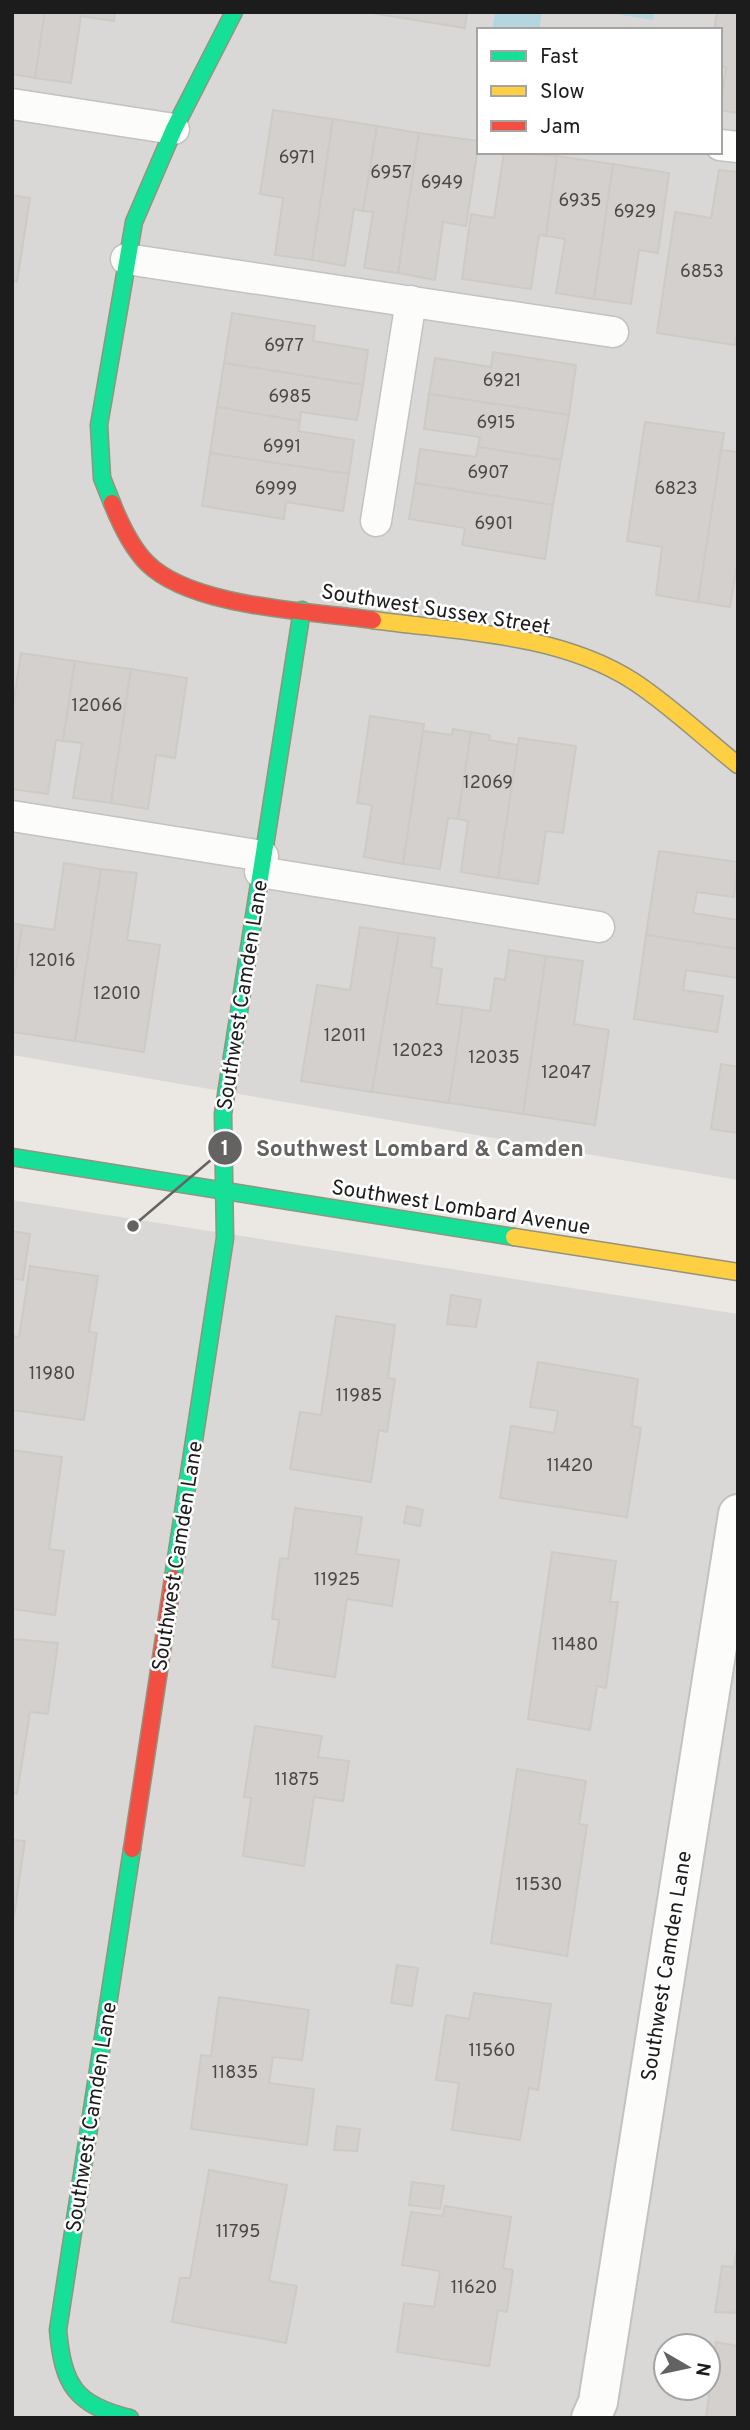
<svg xmlns="http://www.w3.org/2000/svg" width="750" height="2430" font-family="Overpass,sans-serif">
	<style>
		.residential { fill: #dad8d6; fill-rule: evenodd }
		.water { fill: #b6d6df }
		.building { fill: #d3d0cd; stroke: #cecac5; stroke-width: 2 }
		.lines { fill: none; stroke-linecap: round; stroke-linejoin: round }
		.lane-casing { stroke: #c3c2c0; stroke-width: 33 }
		.street-casing { stroke: #c3c2c0; stroke-width: 42 }
		.fast-casing { stroke: #92947c; stroke-width: 19 }
		.slow-casing { stroke: #92947c; stroke-width: 19 }
		.jam-casing { stroke: #92947c; stroke-width: 19 }
		.lane { stroke: #fcfcfb; stroke-width: 30 }
		.street { stroke: #fcfcfb; stroke-width: 38 }
		.fast { stroke: #16e098; stroke-width: 16 }
		.slow { stroke: #ffcf43; stroke-width: 16 }
		.jam { stroke: #f24e42; stroke-width: 16 }
		.labels { text-anchor: middle; stroke-width: 5; stroke-linejoin: round; paint-order: stroke }
		.number-label { font-size: 18px; fill: #4a4948 }
		.street-label { font-size: 21px; fill: #1c1c1c; stroke: #fff }
		.leader { fill: none; stroke: #646362; stroke-width: 2.5 }
		.callout-dot { fill: #646362; stroke: #fff; stroke-width: 2.5 }
		.mark-label { font-size: 21px; text-anchor: middle; font-weight: bold; fill: #fff }
		.callout-label { font-size: 23px; text-anchor: middle; font-weight: bold; fill: #646362; stroke: #fff; stroke-width: 5; stroke-linejoin: round; paint-order: stroke }
	</style>
	<rect width="100%" height="100%" fill="#ebe8e4"/>
	<!-- residential -->
	<g class="residential">
		<path d="M 12,12 L 738,12 L 738,1180 L 12,1055 ZM 479,30 L 720,30 L 720,152 L 479,152 Z"/>
		<path d="M 12,1200 L 738,1314 L 738,2418 L 12,2418 ZM 666,2346 L 708,2346 L 708,2388 L 666,2388 Z"/>
	</g>
	<!-- water -->
	<g class="water">
		<path d="M 495,12 L 542,12 L 539,30 L 492,30 Z"/>
		<path d="M 603,12 L 654,12 L 653,20 Z"/>
	</g>
	<!-- building -->
	<g class="building">
		<path d="M 12,12 L 45,12 L 35,78 L 12,74 Z"/>
		<path d="M 45,12 L 115,12 L 114,21 L 81,16 L 71,83 L 35,78 Z"/>
		<path d="M 365,12 L 467,12 L 465,28 Z"/>
		<path d="M 717,12 L 738,12 L 738,113 L 720,110 L 726,67 L 720,66 L 720,30 L 714,30 Z"/>
		<path d="M 273,110 L 333,119 L 312,260 L 275,255 L 283,198 L 260,194 Z"/>
		<path d="M 333,119 L 377,126 L 363,211 L 354,209 L 345,266 L 312,260 Z"/>
		<path d="M 377,126 L 419,133 L 398,273 L 364,268 L 373,212 L 363,211 Z"/>
		<path d="M 419,133 L 479,141 L 466,226 L 443,222 L 435,280 L 398,273 Z"/>
		<path d="M 504,152 L 557,156 L 546,236 L 539,235 L 531,289 L 462,279 L 471,214 L 494,218 Z"/>
		<path d="M 557,156 L 613,164 L 594,299 L 556,293 L 565,239 L 546,236 Z"/>
		<path d="M 613,164 L 669,173 L 658,253 L 639,250 L 631,304 L 594,299 Z"/>
		<path d="M 719,170 L 738,172 L 738,325 L 735,345 L 657,333 L 675,212 L 711,218 Z"/>
		<path d="M 12,195 L 30,198 L 17,282 L 12,281 Z"/>
		<path d="M 232,313 L 315,326 L 313,341 L 368,350 L 363,385 L 224,363 Z"/>
		<path d="M 493,352 L 576,365 L 569,415 L 429,394 L 435,358 L 491,367 Z"/>
		<path d="M 224,363 L 363,385 L 357,420 L 301,412 L 300,421 L 217,407 Z"/>
		<path d="M 429,394 L 569,415 L 561,460 L 478,447 L 480,437 L 424,429 Z"/>
		<path d="M 217,407 L 300,421 L 298,431 L 354,440 L 349,474 L 210,453 Z"/>
		<path d="M 645,422 L 724,433 L 698,602 L 656,595 L 662,547 L 627,541 Z"/>
		<path d="M 478,447 L 561,460 L 553,505 L 415,483 L 420,449 L 476,457 Z"/>
		<path d="M 721,450 L 738,452 L 738,558 L 730,607 L 698,602 Z"/>
		<path d="M 210,453 L 349,474 L 343,511 L 286,502 L 284,519 L 202,506 Z"/>
		<path d="M 415,483 L 553,505 L 545,559 L 462,545 L 465,528 L 409,519 Z"/>
		<path d="M 21,653 L 75,661 L 63,741 L 56,740 L 48,794 L 12,789 L 12,713 Z"/>
		<path d="M 75,661 L 131,669 L 111,803 L 73,798 L 82,743 L 63,741 Z"/>
		<path d="M 131,669 L 187,678 L 175,758 L 156,755 L 148,809 L 111,803 Z"/>
		<path d="M 370,716 L 424,724 L 403,864 L 364,857 L 372,805 L 357,803 Z"/>
		<path d="M 453,729 L 471,732 L 458,819 L 448,818 L 440,869 L 403,864 L 423,731 L 452,735 Z"/>
		<path d="M 471,732 L 490,735 L 489,740 L 518,745 L 498,878 L 461,872 L 468,821 L 458,819 Z"/>
		<path d="M 519,738 L 576,746 L 563,833 L 546,831 L 538,884 L 498,878 Z"/>
		<path d="M 659,851 L 738,862 L 734,897 L 697,892 L 693,913 L 738,920 L 738,949 L 646,935 Z"/>
		<path d="M 64,863 L 101,869 L 75,1041 L 12,1032 L 12,991 L 22,925 L 54,930 Z"/>
		<path d="M 101,869 L 137,873 L 127,940 L 160,945 L 144,1052 L 75,1041 Z"/>
		<path d="M 12,923 L 22,925 L 12,991 Z"/>
		<path d="M 360,927 L 399,933 L 372,1092 L 301,1081 L 317,985 L 350,990 Z"/>
		<path d="M 399,933 L 435,938 L 431,967 L 442,969 L 437,1004 L 463,1007 L 449,1103 L 372,1092 Z"/>
		<path d="M 646,935 L 738,949 L 738,978 L 686,970 L 683,990 L 723,996 L 717,1032 L 634,1019 Z"/>
		<path d="M 509,950 L 546,956 L 523,1114 L 449,1103 L 463,1007 L 490,1011 L 495,978 L 505,980 Z"/>
		<path d="M 546,956 L 583,961 L 574,1024 L 609,1030 L 595,1125 L 523,1114 Z"/>
		<path d="M 721,1064 L 738,1067 L 738,1133 L 711,1129 Z"/>
		<path d="M 12,1231 L 30,1234 L 23,1280 L 12,1278 Z"/>
		<path d="M 30,1266 L 98,1276 L 89,1332 L 97,1333 L 84,1420 L 12,1410 L 12,1336 L 19,1337 Z"/>
		<path d="M 451,1295 L 481,1300 L 476,1327 L 447,1324 Z"/>
		<path d="M 336,1316 L 395,1325 L 388,1378 L 395,1379 L 387,1432 L 379,1430 L 371,1482 L 290,1469 L 300,1412 L 321,1415 Z"/>
		<path d="M 538,1362 L 638,1379 L 632,1426 L 641,1428 L 627,1517 L 500,1498 L 511,1426 L 554,1433 L 558,1411 L 530,1407 Z"/>
		<path d="M 12,1450 L 62,1457 L 49,1549 L 64,1551 L 55,1615 L 12,1609 Z"/>
		<path d="M 407,1506 L 423,1510 L 420,1526 L 404,1523 Z"/>
		<path d="M 295,1508 L 362,1517 L 356,1554 L 399,1560 L 392,1606 L 347,1599 L 335,1677 L 272,1667 L 279,1620 L 272,1619 L 280,1558 L 288,1559 Z"/>
		<path d="M 552,1552 L 616,1561 L 610,1602 L 618,1602 L 606,1688 L 597,1686 L 590,1730 L 528,1719 Z"/>
		<path d="M 12,1639 L 58,1643 L 48,1714 L 30,1712 L 17,1794 L 12,1793 Z"/>
		<path d="M 255,1726 L 322,1736 L 318,1757 L 349,1761 L 343,1801 L 314,1797 L 304,1866 L 243,1856 L 251,1798 L 244,1797 Z"/>
		<path d="M 517,1769 L 586,1781 L 579,1824 L 587,1825 L 567,1956 L 491,1943 Z"/>
		<path d="M 12,1840 L 25,1841 L 12,1929 Z"/>
		<path d="M 397,1965 L 418,1968 L 412,2006 L 391,2003 Z"/>
		<path d="M 474,1993 L 551,2004 L 538,2090 L 529,2088 L 520,2140 L 452,2130 L 459,2083 L 436,2080 L 446,2015 L 469,2019 Z"/>
		<path d="M 219,1997 L 309,2010 L 302,2060 L 273,2057 L 269,2083 L 314,2089 L 307,2145 L 191,2129 L 201,2055 L 211,2056 Z"/>
		<path d="M 337,2126 L 360,2129 L 357,2151 L 334,2150 Z"/>
		<path d="M 209,2170 L 287,2185 L 269,2281 L 297,2286 L 286,2343 L 172,2322 L 180,2278 L 190,2278 Z"/>
		<path d="M 412,2182 L 444,2186 L 440,2209 L 409,2205 Z"/>
		<path d="M 445,2206 L 511,2217 L 503,2268 L 513,2270 L 507,2312 L 498,2310 L 489,2366 L 397,2352 L 404,2303 L 434,2307 L 440,2271 L 402,2265 L 411,2212 L 443,2216 Z"/>
		<path d="M 738,2242 L 738,2313 L 715,2312 L 722,2266 L 734,2267 Z"/>
		<path d="M 716,2342 L 738,2346 L 738,2418 L 706,2418 Z"/>
	</g>
	<g class="lines">
		<defs>
			<g id="lane">
				<path d="M 12,104 L 174,129"/>
				<path d="M 720,145 L 738,147"/>
				<path d="M 126,259 L 613,332"/>
				<path d="M 376,521 L 411,301"/>
				<path d="M 12,816 L 263,856"/>
				<path d="M 260,872 L 599,927"/>
			</g>
			<path id="street" d="M 591,2418 L 598,2402 L 738,1514"/>
			<g id="fast">
				<path d="M 112,503 L 102,478 L 99,425 L 134,222 L 174,129 L 234,12"/>
				<path d="M 12,1157 L 514,1237"/>
				<path d="M 173,1578 L 225,1238 L 223,1114 L 302,610"/>
				<path d="M 130,2418 C 75,2405 63,2385 58,2330 L 132,1849"/>
			</g>
			<g id="slow">
				<path d="M 373,620 C 459,632 558,633 633,681 C 670,705 704,738 738,765"/>
				<path d="M 514,1237 L 738,1272"/>
			</g>
			<g id="jam">
				<path d="M 112,503 C 120,523 132,548 147,563 C 192,608 311,611 373,620"/>
				<path d="M 132,1849 L 173,1578"/>
			</g>
		</defs>
		<!-- lane casing -->
		<use href="#lane" class="lane-casing"/>
		<!-- street casing -->
		<use href="#street" class="street-casing"/>
		<!-- fast casing -->
		<use href="#fast" class="fast-casing"/>
		<!-- slow casing -->
		<use href="#slow" class="slow-casing"/>
		<!-- jam casing -->
		<use href="#jam" class="jam-casing"/>
		<!-- lane -->
		<use href="#lane" class="lane"/>
		<!-- street -->
		<use href="#street" class="street"/>
		<!-- fast -->
		<use href="#fast" class="fast"/>
		<!-- slow -->
		<use href="#slow" class="slow"/>
		<!-- jam -->
		<use href="#jam" class="jam"/>
	</g>
	<g class="labels">
		<!-- number labels -->
		<g class="number-label">
			<text x="297" y="163">6971</text>
			<text x="391" y="178">6957</text>
			<text x="442" y="188">6949</text>
			<text x="580" y="206">6935</text>
			<text x="635" y="217">6929</text>
			<text x="702" y="277">6853</text>
			<text x="284" y="351">6977</text>
			<text x="502" y="386">6921</text>
			<text x="290" y="402">6985</text>
			<text x="496" y="428">6915</text>
			<text x="282" y="452">6991</text>
			<text x="488" y="478">6907</text>
			<text x="276" y="494">6999</text>
			<text x="676" y="494">6823</text>
			<text x="494" y="529">6901</text>
			<text x="97" y="711">12066</text>
			<text x="488" y="788">12069</text>
			<text x="52" y="966">12016</text>
			<text x="117" y="999">12010</text>
			<text x="345" y="1041">12011</text>
			<text x="418" y="1056">12023</text>
			<text x="494" y="1063">12035</text>
			<text x="566" y="1078">12047</text>
			<text x="52" y="1379">11980</text>
			<text x="359" y="1401">11985</text>
			<text x="570" y="1471">11420</text>
			<text x="337" y="1585">11925</text>
			<text x="575" y="1650">11480</text>
			<text x="297" y="1785">11875</text>
			<text x="539" y="1890">11530</text>
			<text x="492" y="2056">11560</text>
			<text x="235" y="2078">11835</text>
			<text x="238" y="2237">11795</text>
			<text x="474" y="2293">11620</text>
		</g>
		<!-- street labels -->
		<g class="street-label">
			<text transform="translate(436 609) rotate(9)" y="7">Southwest Sussex Street</text>
			<text transform="translate(242 995) rotate(-81)" y="7">Southwest Camden Lane</text>
			<text transform="translate(461 1207) rotate(9)" y="7">Southwest Lombard Avenue</text>
			<text transform="translate(177 1556) rotate(-81)" y="7">Southwest Camden Lane</text>
			<text transform="translate(666 1966) rotate(-81)" y="7">Southwest Camden Lane</text>
			<text transform="translate(91 2117) rotate(-81)" y="7">Southwest Camden Lane</text>
		</g>
	</g>
	<!-- callouts -->
	<path class="leader" d="M133 1226L225 1148"/>
	<g class="callout-dot">
		<circle cx="133" cy="1226" r="7"/>
		<circle cx="225" cy="1148" r="18"/>
	</g>
	<g class="mark-label">
		<text x="225" y="1155">1</text>
	</g>
	<g class="callout-label">
		<text x="420" y="1156">Southwest Lombard &amp; Camden</text>
	</g>
	<!-- border -->
	<rect width="750" height="2430" fill="none" stroke="#1c1c1c" stroke-width="28"/>
	<!-- legend -->
	<rect x="477" y="28" width="245" height="126" fill="#ffffff" stroke="#a4a4a4" stroke-width="2"/>
	<rect x="491" y="51" width="35" height="10" fill="#16e098" stroke="#a4a4a4" stroke-width="2"/>
	<text x="540" y="63" font-size="21" fill="#1c1c1c">Fast</text>
	<rect x="491" y="86" width="35" height="10" fill="#ffcf43" stroke="#a4a4a4" stroke-width="2"/>
	<text x="540" y="98" font-size="21" fill="#1c1c1c">Slow</text>
	<rect x="491" y="121" width="35" height="10" fill="#f24e42" stroke="#a4a4a4" stroke-width="2"/>
	<text x="540" y="133" font-size="21" fill="#1c1c1c">Jam</text>
	<!-- north arrow -->
	<g transform="translate(687 2367) rotate(99)"><circle r="33" fill="#ffffff" stroke="#a4a4a4" stroke-width="2"/>
	<path d="M0-5L12 26L0 18L-12 26Z" fill="#646362"/>
	<text y="-10" font-size="19" font-weight="bold" text-anchor="middle" fill="#1c1c1c">N</text>
	</g>
</svg>
